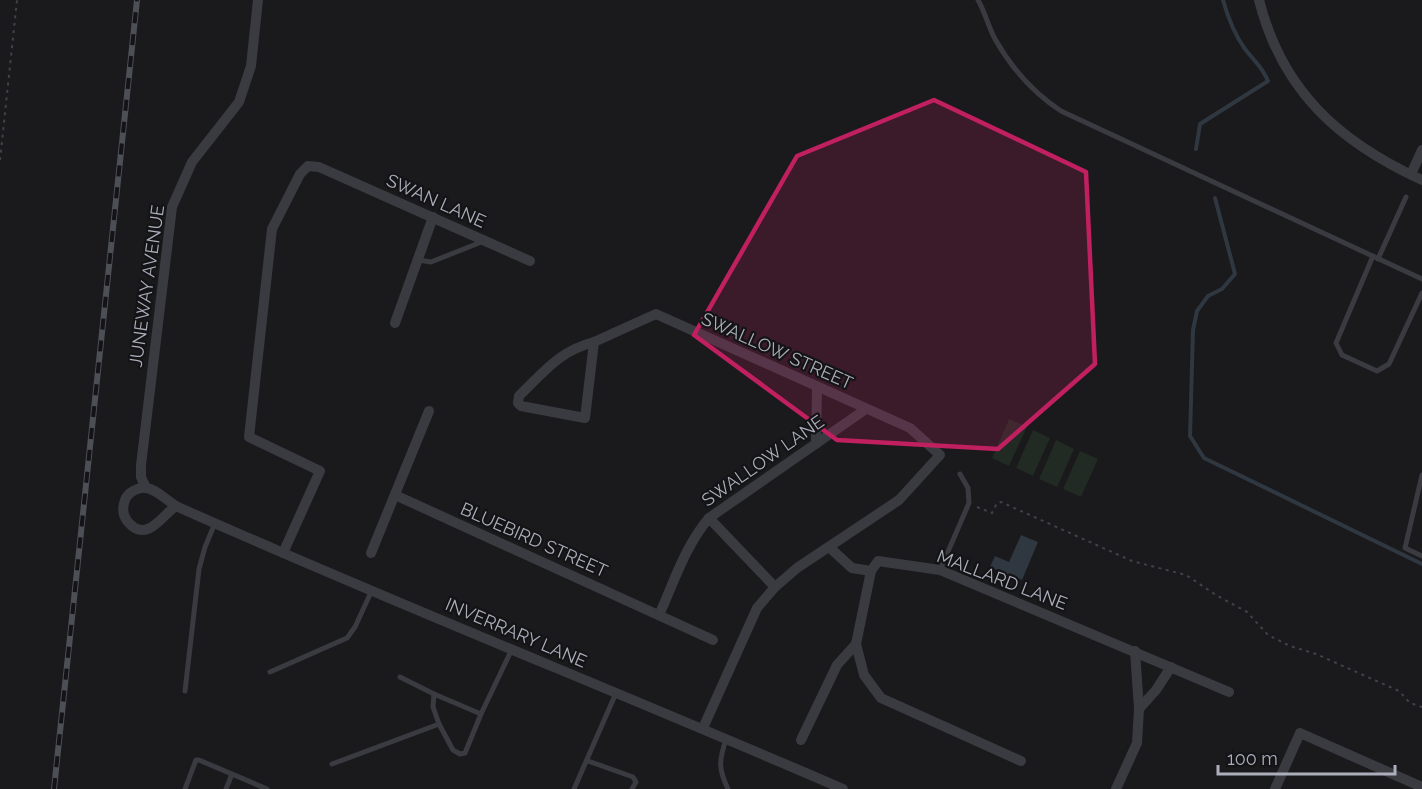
<svg xmlns="http://www.w3.org/2000/svg" width="1422" height="789" font-family="Raleway,sans-serif">
	<style>
		.green { fill: #212a23 }
		.water { fill: #2f3740 }
		.lines { fill: none; stroke-linecap: round; stroke-linejoin: round }
		.stream { stroke: #2f3740; stroke-width: 4 }
		.path { stroke: #404248; stroke-width: 2; stroke-dasharray: 3 4.5; stroke-linecap: butt }
		.lane { stroke: #3a3b41; stroke-width: 5 }
		.street { stroke: #3a3b41; stroke-width: 10 }
		.rail-casing { stroke: #4d4f56; stroke-width: 6 }
		.rail { stroke: #141417; stroke-width: 4; stroke-dasharray: 11; stroke-linecap: butt }
		.marked { fill: #c12060; fill-opacity: 0.2; stroke: #c12060; stroke-width: 4.5; stroke-linejoin: round }
		.labels { text-anchor: middle; stroke-width: 4.5; stroke-linejoin: round; paint-order: stroke }
		.street-label { font-size: 18px; fill: #acafbb; stroke: #141417 }
	</style>
	<rect width="100%" height="100%" fill="#1a191c"/>
	<!-- green -->
	<g class="green">
		<path d="M 1009,419 L 1027,427 L 1009,466 L 992,458 Z"/>
		<path d="M 1033,430 L 1050,438 L 1033,476 L 1016,468 Z"/>
		<path d="M 1056,440 L 1074,449 L 1057,487 L 1039,479 Z"/>
		<path d="M 1080,451 L 1098,459 L 1081,497 L 1063,489 Z"/>
	</g>
	<!-- water -->
	<path class="water" d="M 1021,535 L 1038,542 L 1022,580 L 990,567 L 995,556 L 1009,562 Z"/>
	<g class="lines">
		<!-- stream -->
		<g class="stream">
			<path d="M 1196,149 L 1200,124 L 1268,81 C 1262,66 1254,61 1245,49 C 1234,34 1228,18 1223,0"/>
			<path d="M 1215,198 L 1235,274 L 1222,289 L 1208,296 L 1197,311 L 1193,330 L 1190,436 L 1204,458 L 1422,564"/>
		</g>
		<!-- path -->
		<g class="path">
			<path d="M 0,160 L 17,0"/>
			<path d="M 977,507 L 992,513 L 997,503 L 1001,502 L 1132,561 L 1186,575 L 1216,595 L 1247,612 L 1268,635 L 1290,646 L 1316,654 L 1399,691 L 1410,703 L 1422,707"/>
		</g>
		<!-- lane -->
		<g class="lane">
			<path d="M 978,0 C 985,12 988,26 995,39 C 1012,69 1032,92 1061,111 L 1422,279"/>
			<path d="M 1373,256 L 1336,343 L 1342,355 L 1377,371 L 1389,364 L 1422,293"/>
			<path d="M 1378,259 L 1406,197"/>
			<path d="M 418,260 L 431,262 L 484,241"/>
			<path d="M 1422,475 L 1405,548 L 1422,556"/>
			<path d="M 940,570 L 969,503 L 968,488 L 960,474"/>
			<path d="M 270,672 L 347,638 L 355,627 L 372,590"/>
			<path d="M 400,677 L 434,694 L 481,714 L 512,649"/>
			<path d="M 185,691 L 199,569 L 205,547 L 215,523"/>
			<path d="M 434,694 L 433,707 L 439,724 L 453,750 L 460,754 L 465,753 L 481,714"/>
			<path d="M 726,739 C 719,761 718,768 728,789"/>
			<path d="M 588,761 L 633,777 L 636,782 L 632,789"/>
			<path d="M 332,764 L 439,724"/>
			<path d="M 185,789 L 196,760 L 199,760 L 267,789"/>
			<path d="M 226,789 L 232,774"/>
			<path d="M 574,789 L 616,693"/>
		</g>
		<!-- street -->
		<g class="street">
			<path d="M 1259,0 C 1282,91 1339,142 1422,180"/>
			<path d="M 1411,174 L 1422,150"/>
			<path d="M 395,323 L 433,217"/>
			<path d="M 594,342 L 656,314 L 910,428 L 940,455 L 899,500 L 797,568 L 775,587 L 757,608 L 703,728"/>
			<path d="M 594,342 L 585,418 L 521,406 L 518,403 L 519,396 C 544,372 559,351 594,342 Z"/>
			<path d="M 816,444 L 817,387"/>
			<path d="M 146,488 L 141,477 L 141,465 L 172,207 L 192,162 L 239,102 L 251,66 L 258,0"/>
			<path d="M 395,495 L 713,640"/>
			<path d="M 176,506 C 162,515 147,544 128,522 C 123,516 122,508 125,500 C 128,492 138,487 147,488 C 158,490 168,502 178,507 C 209,521 242,535 274,549 C 463,631 654,707 843,789"/>
			<path d="M 709,518 L 775,587"/>
			<path d="M 829,547 L 852,568 L 871,571"/>
			<path d="M 283,553 L 320,471 L 249,437 L 272,229 L 300,174 L 308,166 L 319,167 L 530,261"/>
			<path d="M 371,553 L 429,411"/>
			<path d="M 659,615 C 674,582 685,546 709,518 L 866,409"/>
			<path d="M 1139,709 L 1156,690 L 1171,667"/>
			<path d="M 801,740 L 837,665 L 856,644"/>
			<path d="M 1021,761 L 881,698 L 864,675 L 856,644 L 871,571 L 878,561 L 940,570 L 1229,692"/>
			<path d="M 1116,789 L 1137,743 L 1139,709 L 1135,651"/>
			<path d="M 1275,789 L 1300,733 L 1422,787"/>
		</g>
		<defs>
			<path id="rail" d="M 54,789 L 137,0"/>
		</defs>
		<!-- rail casing -->
		<use href="#rail" class="rail-casing"/>
		<!-- rail -->
		<use href="#rail" class="rail"/>
	</g>
	<!-- marked area -->
	<path class="marked" d="M 934,100 L 1086,172 L 1095,364 L 998,449 L 837,440 L 694,335 L 797,156 Z"/>
	<g class="labels">
		<!-- street labels -->
		<g class="street-label">
			<text transform="translate(436 201) rotate(24)" y="6">SWAN LANE</text>
			<text transform="translate(147 286) rotate(-82)" y="6">JUNEWAY AVENUE</text>
			<text transform="translate(777 351) rotate(24)" y="6">SWALLOW STREET</text>
			<text transform="translate(763 461) rotate(-35)" y="6">SWALLOW LANE</text>
			<text transform="translate(534 540) rotate(24)" y="6">BLUEBIRD STREET</text>
			<text transform="translate(1002 580) rotate(21)" y="6">MALLARD LANE</text>
			<text transform="translate(516 633) rotate(23)" y="6">INVERRARY LANE</text>
		</g>
	</g>
	<!-- scale -->
	<path d="M1218 765v9h177v-9" fill="none" stroke="#acafbb" stroke-width="3"/>
	<text x="1227" y="765" font-size="18" fill="#acafbb" stroke="#141417" stroke-width="4.5" paint-order="stroke">100 m</text>
</svg>
